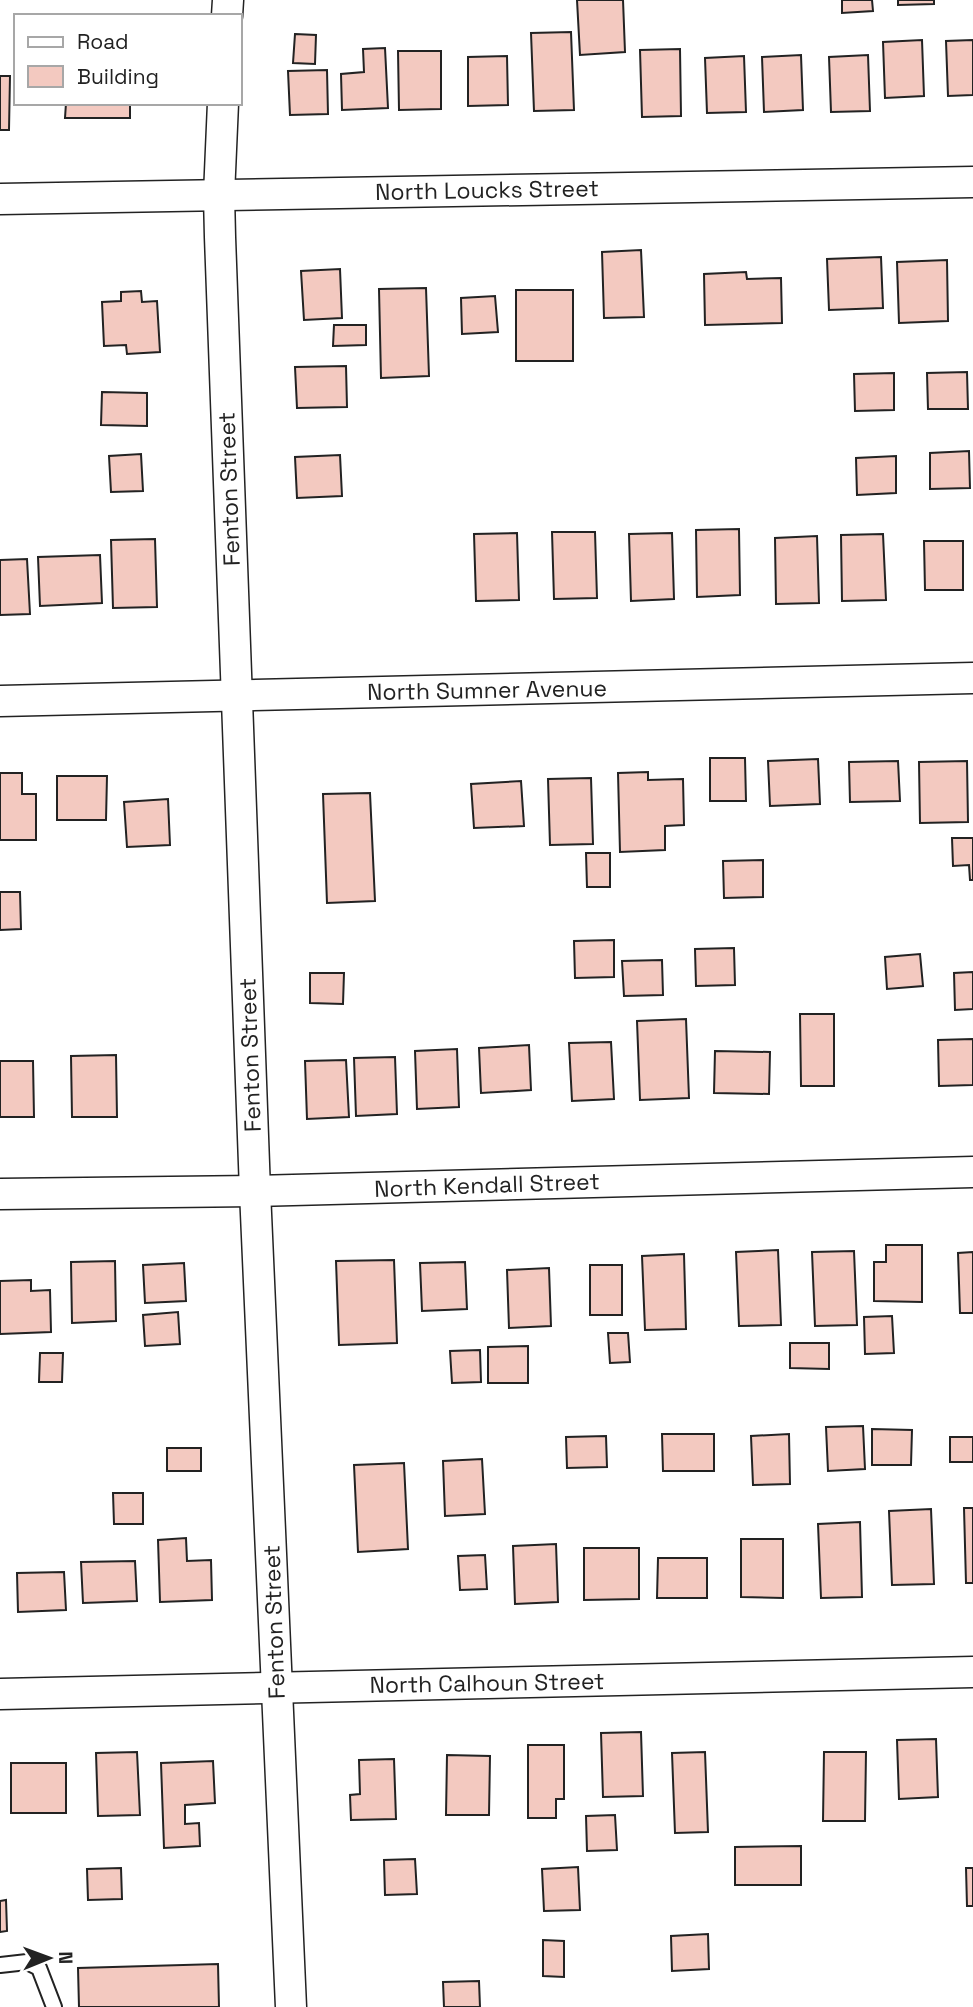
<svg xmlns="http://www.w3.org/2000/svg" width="973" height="2007" font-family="'Space Grotesk',sans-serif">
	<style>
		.building { fill: #f3c9c0; stroke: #222; stroke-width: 2 }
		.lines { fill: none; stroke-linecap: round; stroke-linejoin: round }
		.service-casing { stroke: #222; stroke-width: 18 }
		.minor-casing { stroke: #222; stroke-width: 33 }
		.service { stroke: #fff; stroke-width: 14 }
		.minor { stroke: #fff; stroke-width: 30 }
		.labels { text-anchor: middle; stroke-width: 5; stroke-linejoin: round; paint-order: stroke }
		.street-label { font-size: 23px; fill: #222; stroke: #fff }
	</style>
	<rect width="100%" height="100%" fill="#fff"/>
	<!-- building -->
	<g class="building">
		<path d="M 577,0 L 623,0 L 625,52 L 580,55 Z"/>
		<path d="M 842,0 L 872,0 L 873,11 L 842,13 Z"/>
		<path d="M 898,0 L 934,0 L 934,4 L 898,5 Z"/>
		<path d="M 571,32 L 574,110 L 534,111 L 531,33 Z"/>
		<path d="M 295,34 L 316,35 L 315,64 L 293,63 Z"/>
		<path d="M 922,40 L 924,96 L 885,98 L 883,42 Z"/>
		<path d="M 973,40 L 973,95 L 948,96 L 946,41 Z"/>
		<path d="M 385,48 L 388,108 L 342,110 L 341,74 L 364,72 L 363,49 Z"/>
		<path d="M 680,49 L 681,116 L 642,117 L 640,50 Z"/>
		<path d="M 398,51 L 441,51 L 441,109 L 399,110 Z"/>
		<path d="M 801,55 L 803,110 L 764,112 L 762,57 Z"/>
		<path d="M 868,55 L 870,111 L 831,112 L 829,57 Z"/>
		<path d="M 507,56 L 508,105 L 468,106 L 468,57 Z"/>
		<path d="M 744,56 L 746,112 L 707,113 L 705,58 Z"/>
		<path d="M 327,70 L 328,114 L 290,115 L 288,71 Z"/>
		<path d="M 0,76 L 10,76 L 9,130 L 0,130 Z"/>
		<path d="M 66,103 L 130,103 L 130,118 L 65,118 Z"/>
		<path d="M 641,250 L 644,317 L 604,318 L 602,252 Z"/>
		<path d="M 881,257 L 883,308 L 829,310 L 827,259 Z"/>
		<path d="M 947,260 L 948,321 L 899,323 L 897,262 Z"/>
		<path d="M 340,269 L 342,318 L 304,320 L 301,271 Z"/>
		<path d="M 746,272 L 747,279 L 781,278 L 782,323 L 705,325 L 704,274 Z"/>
		<path d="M 426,288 L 429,376 L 381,378 L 379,289 Z"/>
		<rect x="516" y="290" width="57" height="71"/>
		<path d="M 141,291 L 142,302 L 157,301 L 160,352 L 127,354 L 126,345 L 104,346 L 102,302 L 121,301 L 121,292 Z"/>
		<path d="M 495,296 L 498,332 L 462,334 L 461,298 Z"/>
		<path d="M 334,325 L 366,325 L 366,345 L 333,346 Z"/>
		<path d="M 346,366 L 347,407 L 297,408 L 295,367 Z"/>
		<path d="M 967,372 L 968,409 L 928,409 L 927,373 Z"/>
		<path d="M 894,373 L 894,410 L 855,411 L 854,374 Z"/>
		<path d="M 102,392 L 147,393 L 147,426 L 101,425 Z"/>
		<path d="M 969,451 L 970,488 L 930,489 L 930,453 Z"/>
		<path d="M 141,454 L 143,491 L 111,492 L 109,456 Z"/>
		<path d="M 340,455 L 342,496 L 297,498 L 295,457 Z"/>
		<path d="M 896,456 L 896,493 L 857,495 L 856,458 Z"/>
		<path d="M 739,529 L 740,595 L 697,597 L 696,530 Z"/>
		<path d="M 552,532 L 595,532 L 597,598 L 554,599 Z"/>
		<path d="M 517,533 L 519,600 L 476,601 L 474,534 Z"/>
		<path d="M 672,533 L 674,599 L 631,601 L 629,534 Z"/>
		<path d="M 883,534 L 886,600 L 842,601 L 841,535 Z"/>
		<path d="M 817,536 L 819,603 L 776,604 L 775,538 Z"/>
		<path d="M 155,539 L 157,607 L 113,608 L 111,540 Z"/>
		<path d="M 924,541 L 963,541 L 963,590 L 925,590 Z"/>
		<path d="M 100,555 L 102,603 L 40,606 L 38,557 Z"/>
		<path d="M 27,559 L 30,614 L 0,615 L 0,560 Z"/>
		<path d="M 710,758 L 745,758 L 746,801 L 710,801 Z"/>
		<path d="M 818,759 L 820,804 L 770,806 L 768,761 Z"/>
		<path d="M 898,761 L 900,801 L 850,802 L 849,762 Z"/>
		<path d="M 967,761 L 968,822 L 920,823 L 919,762 Z"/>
		<path d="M 648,772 L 648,780 L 683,779 L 684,825 L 665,826 L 665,850 L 620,852 L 618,773 Z"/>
		<path d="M 0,773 L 22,773 L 22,794 L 36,794 L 36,840 L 0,840 Z"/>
		<path d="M 57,776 L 107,776 L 106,820 L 57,820 Z"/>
		<path d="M 591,778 L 593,844 L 550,845 L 548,779 Z"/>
		<path d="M 521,781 L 524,826 L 474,828 L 471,784 Z"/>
		<path d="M 370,793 L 375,901 L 327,903 L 323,794 Z"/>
		<path d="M 168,799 L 170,845 L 127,847 L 124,802 Z"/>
		<path d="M 952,838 L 973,838 L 973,880 L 970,880 L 969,865 L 953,866 Z"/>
		<path d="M 586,853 L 610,853 L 610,887 L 587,887 Z"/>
		<path d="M 763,860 L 763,897 L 724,898 L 723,861 Z"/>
		<path d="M 0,892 L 20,892 L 21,929 L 0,930 Z"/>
		<path d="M 614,940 L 614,977 L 575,978 L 574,941 Z"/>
		<path d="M 734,948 L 735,985 L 696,986 L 695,949 Z"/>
		<path d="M 920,954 L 923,986 L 887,989 L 885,957 Z"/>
		<path d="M 662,960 L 663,995 L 624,996 L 622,961 Z"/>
		<path d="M 973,972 L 973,1009 L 955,1010 L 954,973 Z"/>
		<path d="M 310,973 L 344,973 L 343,1004 L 310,1003 Z"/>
		<path d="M 800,1014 L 834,1014 L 834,1086 L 801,1086 Z"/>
		<path d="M 686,1019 L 689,1098 L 640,1100 L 637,1021 Z"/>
		<path d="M 973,1039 L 973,1085 L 939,1086 L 938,1040 Z"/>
		<path d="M 611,1042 L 614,1099 L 572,1101 L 569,1043 Z"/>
		<path d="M 529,1045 L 531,1090 L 481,1093 L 479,1048 Z"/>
		<path d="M 457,1049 L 459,1107 L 417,1109 L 415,1051 Z"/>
		<path d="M 715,1051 L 770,1052 L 769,1094 L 714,1093 Z"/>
		<path d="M 116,1055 L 117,1117 L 72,1117 L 71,1056 Z"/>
		<path d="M 395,1057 L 397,1114 L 356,1116 L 354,1058 Z"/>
		<path d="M 346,1060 L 349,1117 L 307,1119 L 305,1061 Z"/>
		<path d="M 0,1061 L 33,1061 L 34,1117 L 0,1117 Z"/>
		<path d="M 886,1245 L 922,1245 L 922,1302 L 874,1301 L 874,1262 L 886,1262 Z"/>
		<path d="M 778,1250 L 781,1325 L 739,1326 L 736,1252 Z"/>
		<path d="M 854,1251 L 857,1325 L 815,1326 L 812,1252 Z"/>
		<path d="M 973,1252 L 973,1313 L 960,1313 L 958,1253 Z"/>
		<path d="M 684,1254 L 686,1329 L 645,1330 L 642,1256 Z"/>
		<path d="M 394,1260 L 397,1343 L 339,1345 L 336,1261 Z"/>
		<path d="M 115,1261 L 116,1321 L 72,1323 L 71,1262 Z"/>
		<path d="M 465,1262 L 467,1309 L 422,1311 L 420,1263 Z"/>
		<path d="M 184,1263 L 186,1301 L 145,1303 L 143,1265 Z"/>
		<rect x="590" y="1265" width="32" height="50"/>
		<path d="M 549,1268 L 551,1326 L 509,1328 L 507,1270 Z"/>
		<path d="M 31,1280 L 31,1291 L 50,1290 L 51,1332 L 0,1334 L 0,1281 Z"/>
		<path d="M 178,1312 L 180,1344 L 145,1346 L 143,1315 Z"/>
		<path d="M 892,1316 L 894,1353 L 865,1354 L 864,1317 Z"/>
		<path d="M 608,1333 L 628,1333 L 630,1362 L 610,1363 Z"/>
		<path d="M 790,1343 L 829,1343 L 829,1369 L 790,1368 Z"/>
		<path d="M 528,1346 L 528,1383 L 488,1383 L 488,1347 Z"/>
		<path d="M 480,1350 L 481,1382 L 452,1383 L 450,1351 Z"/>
		<path d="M 40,1353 L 63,1353 L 62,1382 L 39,1382 Z"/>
		<path d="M 863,1426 L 865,1469 L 828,1471 L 826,1427 Z"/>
		<path d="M 872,1429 L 912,1430 L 911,1465 L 872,1465 Z"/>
		<path d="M 662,1434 L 714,1434 L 714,1471 L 663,1471 Z"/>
		<path d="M 789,1434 L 790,1484 L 753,1485 L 751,1436 Z"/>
		<path d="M 606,1436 L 607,1467 L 567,1468 L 566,1437 Z"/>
		<rect x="950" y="1437" width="23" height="25"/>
		<rect x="167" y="1448" width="34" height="23"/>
		<path d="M 482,1459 L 485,1514 L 445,1516 L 443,1461 Z"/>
		<path d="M 404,1463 L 408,1549 L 358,1552 L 354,1465 Z"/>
		<path d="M 113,1493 L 143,1493 L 143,1524 L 114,1524 Z"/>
		<path d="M 964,1508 L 973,1508 L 973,1583 L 966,1583 Z"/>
		<path d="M 931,1509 L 934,1584 L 892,1585 L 889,1511 Z"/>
		<path d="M 860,1522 L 862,1597 L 821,1598 L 818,1524 Z"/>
		<path d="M 186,1538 L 187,1561 L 211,1560 L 212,1600 L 160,1602 L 158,1540 Z"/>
		<path d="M 741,1539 L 783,1539 L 783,1598 L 741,1597 Z"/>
		<path d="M 556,1544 L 558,1602 L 515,1604 L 513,1546 Z"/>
		<path d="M 584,1548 L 639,1548 L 639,1599 L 584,1600 Z"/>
		<path d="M 485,1555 L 487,1589 L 460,1590 L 458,1556 Z"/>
		<path d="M 658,1558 L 707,1558 L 707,1598 L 657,1598 Z"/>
		<path d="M 135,1561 L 137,1601 L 83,1603 L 81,1562 Z"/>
		<path d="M 64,1572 L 66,1610 L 18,1612 L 17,1573 Z"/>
		<path d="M 641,1732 L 643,1796 L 603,1797 L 601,1733 Z"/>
		<path d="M 936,1739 L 938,1797 L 899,1799 L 897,1740 Z"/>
		<path d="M 528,1745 L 564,1745 L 564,1799 L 556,1799 L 556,1818 L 528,1818 Z"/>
		<path d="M 137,1752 L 140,1815 L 98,1816 L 96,1753 Z"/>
		<path d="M 705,1752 L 708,1832 L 675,1833 L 672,1753 Z"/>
		<path d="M 824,1752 L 866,1752 L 865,1821 L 823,1821 Z"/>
		<path d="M 447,1755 L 490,1756 L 489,1815 L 446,1815 Z"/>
		<path d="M 394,1759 L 396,1819 L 351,1820 L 350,1795 L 360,1794 L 359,1760 Z"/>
		<path d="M 213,1761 L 215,1803 L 185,1805 L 185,1824 L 199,1823 L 200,1846 L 164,1848 L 161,1763 Z"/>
		<rect x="11" y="1763" width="55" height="50"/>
		<path d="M 615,1815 L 617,1850 L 587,1851 L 586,1816 Z"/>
		<path d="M 801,1846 L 801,1885 L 735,1885 L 735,1847 Z"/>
		<path d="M 415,1859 L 417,1894 L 385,1895 L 384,1860 Z"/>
		<path d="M 578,1867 L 580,1910 L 544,1911 L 542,1869 Z"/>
		<path d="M 121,1868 L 122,1899 L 88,1900 L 87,1869 Z"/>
		<path d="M 966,1868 L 973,1868 L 973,1906 L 967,1906 Z"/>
		<path d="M 6,1900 L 7,1931 L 0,1932 L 0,1901 Z"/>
		<path d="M 708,1934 L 709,1969 L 672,1971 L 671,1936 Z"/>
		<path d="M 543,1940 L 564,1941 L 564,1977 L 543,1976 Z"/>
		<path d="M 218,1964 L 219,2007 L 79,2007 L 78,1968 Z"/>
		<path d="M 479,1981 L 480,2007 L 444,2007 L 443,1982 Z"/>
	</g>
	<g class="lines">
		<defs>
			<path id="service" d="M 0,1965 L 27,1962 L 39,1968 L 54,2007"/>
			<g id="minor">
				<path d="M 227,16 L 228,0"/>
				<path d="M 223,103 L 219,195 L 220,237 L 255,1191 L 291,2007"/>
				<path d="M 0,199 L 973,182"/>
				<path d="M 0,701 L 973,678"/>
				<path d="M 0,1194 L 255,1191 L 973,1172"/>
				<path d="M 0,1694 L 973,1672"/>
			</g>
		</defs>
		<!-- service casing -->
		<use href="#service" class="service-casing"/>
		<!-- minor casing -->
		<use href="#minor" class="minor-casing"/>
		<!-- service -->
		<use href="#service" class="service"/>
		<!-- minor -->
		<use href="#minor" class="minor"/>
	</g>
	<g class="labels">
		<!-- street labels -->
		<g class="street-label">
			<text transform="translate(487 190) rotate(-1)" y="8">North Loucks Street</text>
			<text transform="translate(229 489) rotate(-92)" y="8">Fenton Street</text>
			<text transform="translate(487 690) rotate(-1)" y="8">North Sumner Avenue</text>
			<text transform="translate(250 1055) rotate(-92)" y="8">Fenton Street</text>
			<text transform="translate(487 1185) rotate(-2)" y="8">North Kendall Street</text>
			<text transform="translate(274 1622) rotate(-92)" y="8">Fenton Street</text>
			<text transform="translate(487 1683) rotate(-1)" y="8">North Calhoun Street</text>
		</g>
	</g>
	<!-- legend -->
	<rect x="14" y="14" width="228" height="91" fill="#ffffff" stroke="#a7a7a7" stroke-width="2"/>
	<rect x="28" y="37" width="35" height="10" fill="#ffffff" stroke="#a7a7a7" stroke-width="2"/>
	<text x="77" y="49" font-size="21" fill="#222222">Road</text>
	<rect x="28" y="66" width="35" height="21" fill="#f3c9c0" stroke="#a7a7a7" stroke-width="2"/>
	<text x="77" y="84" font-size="21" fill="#222222">Building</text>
	<!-- north arrow -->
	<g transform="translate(49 1958) rotate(89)" stroke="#ffffff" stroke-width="5" paint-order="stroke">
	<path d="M0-5L12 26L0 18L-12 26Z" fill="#222222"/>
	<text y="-10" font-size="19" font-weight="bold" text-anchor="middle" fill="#222222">N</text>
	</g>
</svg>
